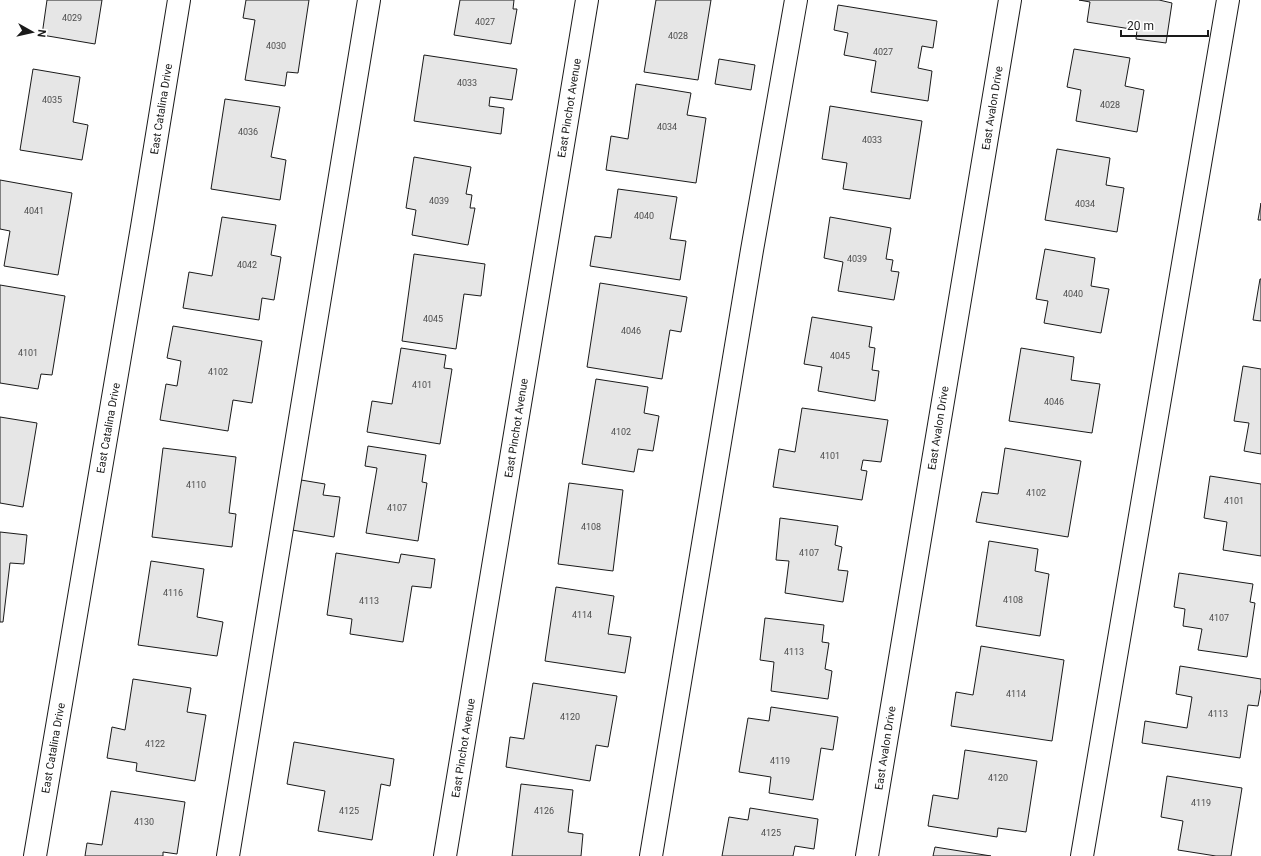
<svg xmlns="http://www.w3.org/2000/svg" width="1261" height="856" font-family="Roboto,sans-serif">
	<style>
		.building { fill: #e6e6e6; stroke: #1a1a1a }
		.lines { fill: none; stroke-linecap: round; stroke-linejoin: round }
		.minor-casing { stroke: #1a1a1a; stroke-width: 24 }
		.minor { stroke: #fff; stroke-width: 22 }
		.labels { text-anchor: middle; stroke-width: 3; stroke-linejoin: round; paint-order: stroke }
		.number-label { font-size: 9px; fill: #4d4d4d }
		.street-label { font-size: 11px; fill: #1a1a1a; stroke: #fff }
	</style>
	<rect width="100%" height="100%" fill="#fff"/>
	<!-- building -->
	<g class="building">
		<path d="M 47,0 L 102,0 L 95,44 L 42,35 Z"/>
		<path d="M 246,0 L 309,0 L 298,73 L 287,72 L 285,86 L 245,80 L 255,20 L 243,18 Z"/>
		<path d="M 460,0 L 514,0 L 513,9 L 517,9 L 511,44 L 454,35 Z"/>
		<path d="M 656,0 L 711,0 L 698,80 L 644,72 Z"/>
		<path d="M 1079,0 L 1159,0 L 1172,3 L 1166,43 L 1136,39 L 1137,30 L 1087,22 L 1090,2 Z"/>
		<path d="M 838,5 L 937,21 L 933,48 L 922,46 L 918,68 L 932,71 L 928,101 L 871,92 L 876,61 L 844,55 L 848,33 L 834,30 Z"/>
		<path d="M 1074,49 L 1130,58 L 1125,86 L 1144,90 L 1137,132 L 1076,121 L 1081,90 L 1067,87 Z"/>
		<path d="M 424,55 L 517,69 L 512,100 L 490,97 L 489,106 L 504,108 L 501,134 L 414,121 Z"/>
		<path d="M 719,59 L 755,65 L 751,90 L 715,84 Z"/>
		<path d="M 33,69 L 80,77 L 73,122 L 88,125 L 82,160 L 20,150 Z"/>
		<path d="M 636,84 L 691,93 L 687,115 L 706,118 L 696,183 L 606,170 L 611,136 L 628,139 Z"/>
		<path d="M 225,99 L 280,107 L 271,157 L 286,160 L 280,200 L 211,189 Z"/>
		<path d="M 830,106 L 922,121 L 910,199 L 843,189 L 847,163 L 822,159 Z"/>
		<path d="M 1057,149 L 1110,158 L 1106,185 L 1124,188 L 1117,232 L 1045,220 Z"/>
		<path d="M 414,157 L 471,167 L 466,194 L 472,195 L 470,208 L 475,208 L 468,245 L 412,235 L 416,210 L 406,208 Z"/>
		<path d="M 0,180 L 72,193 L 58,275 L 4,266 L 10,231 L 0,229 Z"/>
		<path d="M 618,189 L 677,197 L 670,239 L 686,241 L 680,280 L 590,266 L 595,236 L 611,238 Z"/>
		<path d="M 1261,203 L 1261,220 L 1258,220 Z"/>
		<path d="M 222,217 L 276,225 L 271,255 L 281,257 L 274,300 L 262,298 L 259,320 L 183,308 L 189,272 L 212,276 Z"/>
		<path d="M 830,217 L 891,228 L 886,259 L 893,260 L 891,271 L 899,272 L 894,300 L 838,291 L 843,262 L 824,258 Z"/>
		<path d="M 1045,249 L 1095,258 L 1091,286 L 1109,289 L 1101,333 L 1044,323 L 1048,301 L 1036,299 Z"/>
		<path d="M 414,254 L 485,264 L 481,296 L 464,294 L 456,349 L 402,341 Z"/>
		<path d="M 1260,279 L 1261,279 L 1261,321 L 1253,320 Z"/>
		<path d="M 600,283 L 687,297 L 681,332 L 670,330 L 662,379 L 587,367 Z"/>
		<path d="M 0,285 L 65,296 L 52,375 L 41,374 L 38,389 L 0,383 Z"/>
		<path d="M 812,317 L 872,327 L 869,347 L 875,348 L 872,370 L 879,371 L 875,401 L 818,391 L 822,367 L 804,364 Z"/>
		<path d="M 173,326 L 262,341 L 252,403 L 233,400 L 228,431 L 160,420 L 166,384 L 177,386 L 181,361 L 167,358 Z"/>
		<path d="M 401,348 L 446,355 L 444,368 L 452,369 L 440,444 L 367,432 L 372,401 L 392,404 Z"/>
		<path d="M 1021,348 L 1074,357 L 1071,380 L 1100,384 L 1092,433 L 1009,421 Z"/>
		<path d="M 1243,366 L 1261,369 L 1261,454 L 1244,451 L 1249,423 L 1234,421 Z"/>
		<path d="M 596,379 L 648,387 L 644,413 L 659,416 L 653,451 L 638,449 L 634,472 L 582,464 Z"/>
		<path d="M 802,408 L 888,420 L 881,462 L 863,460 L 861,470 L 867,471 L 862,500 L 773,487 L 779,449 L 795,452 Z"/>
		<path d="M 0,417 L 37,423 L 23,507 L 0,503 Z"/>
		<path d="M 368,446 L 426,455 L 422,482 L 427,483 L 418,541 L 366,533 L 377,468 L 365,466 Z"/>
		<path d="M 163,448 L 236,457 L 229,513 L 236,514 L 232,547 L 152,537 Z"/>
		<path d="M 1005,448 L 1081,461 L 1068,537 L 976,522 L 982,492 L 998,494 Z"/>
		<path d="M 1210,476 L 1261,484 L 1261,556 L 1223,550 L 1227,522 L 1204,518 Z"/>
		<path d="M 301,480 L 325,484 L 323,495 L 340,497 L 334,537 L 292,530 Z"/>
		<path d="M 569,483 L 623,490 L 613,571 L 558,564 Z"/>
		<path d="M 780,518 L 838,526 L 835,545 L 842,547 L 838,570 L 848,571 L 843,602 L 785,593 L 789,561 L 776,560 Z"/>
		<path d="M 0,532 L 27,535 L 24,564 L 10,563 L 3,622 L 0,622 Z"/>
		<path d="M 989,541 L 1038,549 L 1035,571 L 1049,574 L 1040,636 L 976,626 Z"/>
		<path d="M 336,553 L 399,563 L 401,554 L 435,559 L 431,588 L 412,586 L 403,642 L 350,634 L 352,619 L 327,615 Z"/>
		<path d="M 151,561 L 204,569 L 197,617 L 223,622 L 217,656 L 138,645 Z"/>
		<path d="M 1179,573 L 1253,584 L 1250,602 L 1255,603 L 1247,657 L 1198,650 L 1202,629 L 1183,626 L 1185,609 L 1174,607 Z"/>
		<path d="M 556,587 L 614,596 L 608,634 L 631,637 L 625,673 L 545,661 Z"/>
		<path d="M 765,618 L 824,625 L 822,642 L 829,643 L 825,669 L 832,671 L 828,699 L 771,691 L 774,662 L 760,660 Z"/>
		<path d="M 981,646 L 1064,660 L 1052,741 L 951,726 L 956,692 L 973,695 Z"/>
		<path d="M 1180,666 L 1261,679 L 1261,689 L 1258,706 L 1248,705 L 1240,758 L 1142,743 L 1145,721 L 1187,728 L 1192,697 L 1176,694 Z"/>
		<path d="M 133,679 L 191,688 L 187,712 L 206,715 L 195,781 L 136,771 L 137,763 L 107,758 L 112,727 L 125,730 Z"/>
		<path d="M 533,683 L 617,696 L 608,747 L 596,745 L 590,781 L 506,767 L 510,737 L 524,739 Z"/>
		<path d="M 771,707 L 838,717 L 833,750 L 821,748 L 813,800 L 769,793 L 771,777 L 739,772 L 748,718 L 769,721 Z"/>
		<path d="M 294,742 L 394,759 L 390,786 L 381,784 L 372,840 L 318,831 L 325,791 L 287,784 Z"/>
		<path d="M 965,750 L 1037,761 L 1026,832 L 998,828 L 997,837 L 928,826 L 933,795 L 958,799 Z"/>
		<path d="M 1167,776 L 1242,788 L 1231,856 L 1216,856 L 1178,850 L 1183,821 L 1161,817 Z"/>
		<path d="M 521,784 L 573,790 L 568,832 L 583,834 L 581,856 L 512,856 Z"/>
		<path d="M 111,791 L 185,802 L 177,854 L 163,852 L 163,856 L 85,856 L 87,843 L 102,845 Z"/>
		<path d="M 750,808 L 818,819 L 814,849 L 795,846 L 793,856 L 722,856 L 729,817 L 748,820 Z"/>
		<path d="M 935,847 L 991,856 L 933,856 Z"/>
	</g>
	<g class="lines">
		<defs>
			<g id="minor">
				<path d="M 35,856 L 142,227 L 179,0"/>
				<path d="M 228,856 L 369,0"/>
				<path d="M 445,856 L 587,0"/>
				<path d="M 651,856 L 752,250 L 796,0"/>
				<path d="M 867,856 L 1010,0"/>
				<path d="M 1082,856 L 1228,0"/>
			</g>
		</defs>
		<!-- minor casing -->
		<use href="#minor" class="minor-casing"/>
		<!-- minor -->
		<use href="#minor" class="minor"/>
	</g>
	<g class="labels">
		<!-- number labels -->
		<g class="number-label">
			<text x="72" y="21">4029</text>
			<text x="485" y="25">4027</text>
			<text x="678" y="39">4028</text>
			<text x="276" y="49">4030</text>
			<text x="883" y="55">4027</text>
			<text x="467" y="86">4033</text>
			<text x="52" y="103">4035</text>
			<text x="1110" y="108">4028</text>
			<text x="667" y="130">4034</text>
			<text x="248" y="135">4036</text>
			<text x="872" y="143">4033</text>
			<text x="439" y="204">4039</text>
			<text x="1085" y="207">4034</text>
			<text x="34" y="214">4041</text>
			<text x="644" y="219">4040</text>
			<text x="857" y="262">4039</text>
			<text x="247" y="268">4042</text>
			<text x="1073" y="297">4040</text>
			<text x="433" y="322">4045</text>
			<text x="631" y="334">4046</text>
			<text x="28" y="356">4101</text>
			<text x="840" y="359">4045</text>
			<text x="218" y="375">4102</text>
			<text x="422" y="388">4101</text>
			<text x="1054" y="405">4046</text>
			<text x="621" y="435">4102</text>
			<text x="830" y="459">4101</text>
			<text x="196" y="488">4110</text>
			<text x="1036" y="496">4102</text>
			<text x="1234" y="504">4101</text>
			<text x="397" y="511">4107</text>
			<text x="591" y="530">4108</text>
			<text x="809" y="556">4107</text>
			<text x="173" y="596">4116</text>
			<text x="1013" y="603">4108</text>
			<text x="369" y="604">4113</text>
			<text x="582" y="618">4114</text>
			<text x="1219" y="621">4107</text>
			<text x="794" y="655">4113</text>
			<text x="1016" y="697">4114</text>
			<text x="1218" y="717">4113</text>
			<text x="570" y="720">4120</text>
			<text x="155" y="747">4122</text>
			<text x="780" y="764">4119</text>
			<text x="998" y="781">4120</text>
			<text x="1201" y="806">4119</text>
			<text x="349" y="814">4125</text>
			<text x="544" y="814">4126</text>
			<text x="144" y="825">4130</text>
			<text x="771" y="836">4125</text>
		</g>
		<!-- street labels -->
		<g class="street-label">
			<text transform="translate(569 108) rotate(-81)" y="4">East Pinchot Avenue</text>
			<text transform="translate(992 108) rotate(-81)" y="4">East Avalon Drive</text>
			<text transform="translate(161 109) rotate(-81)" y="4">East Catalina Drive</text>
			<text transform="translate(108 428) rotate(-80)" y="4">East Catalina Drive</text>
			<text transform="translate(516 428) rotate(-81)" y="4">East Pinchot Avenue</text>
			<text transform="translate(938 428) rotate(-81)" y="4">East Avalon Drive</text>
			<text transform="translate(53 748) rotate(-80)" y="4">East Catalina Drive</text>
			<text transform="translate(463 748) rotate(-81)" y="4">East Pinchot Avenue</text>
			<text transform="translate(885 748) rotate(-81)" y="4">East Avalon Drive</text>
		</g>
	</g>
	<!-- north arrow -->
	<g transform="translate(32 32) rotate(98)" stroke="#ffffff" stroke-width="3" paint-order="stroke">
	<path d="M0-3L7 15L0 10L-7 15Z" fill="#1a1a1a"/>
	<text y="-6" font-size="11" font-weight="bold" text-anchor="middle" fill="#1a1a1a">N</text>
	</g>
	<!-- scale -->
	<path d="M1121 30v6h87v-6" fill="none" stroke="#1a1a1a" stroke-width="2"/>
	<text x="1127" y="30" font-size="12" fill="#1a1a1a" stroke="#ffffff" stroke-width="3" paint-order="stroke">20 m</text>
</svg>
